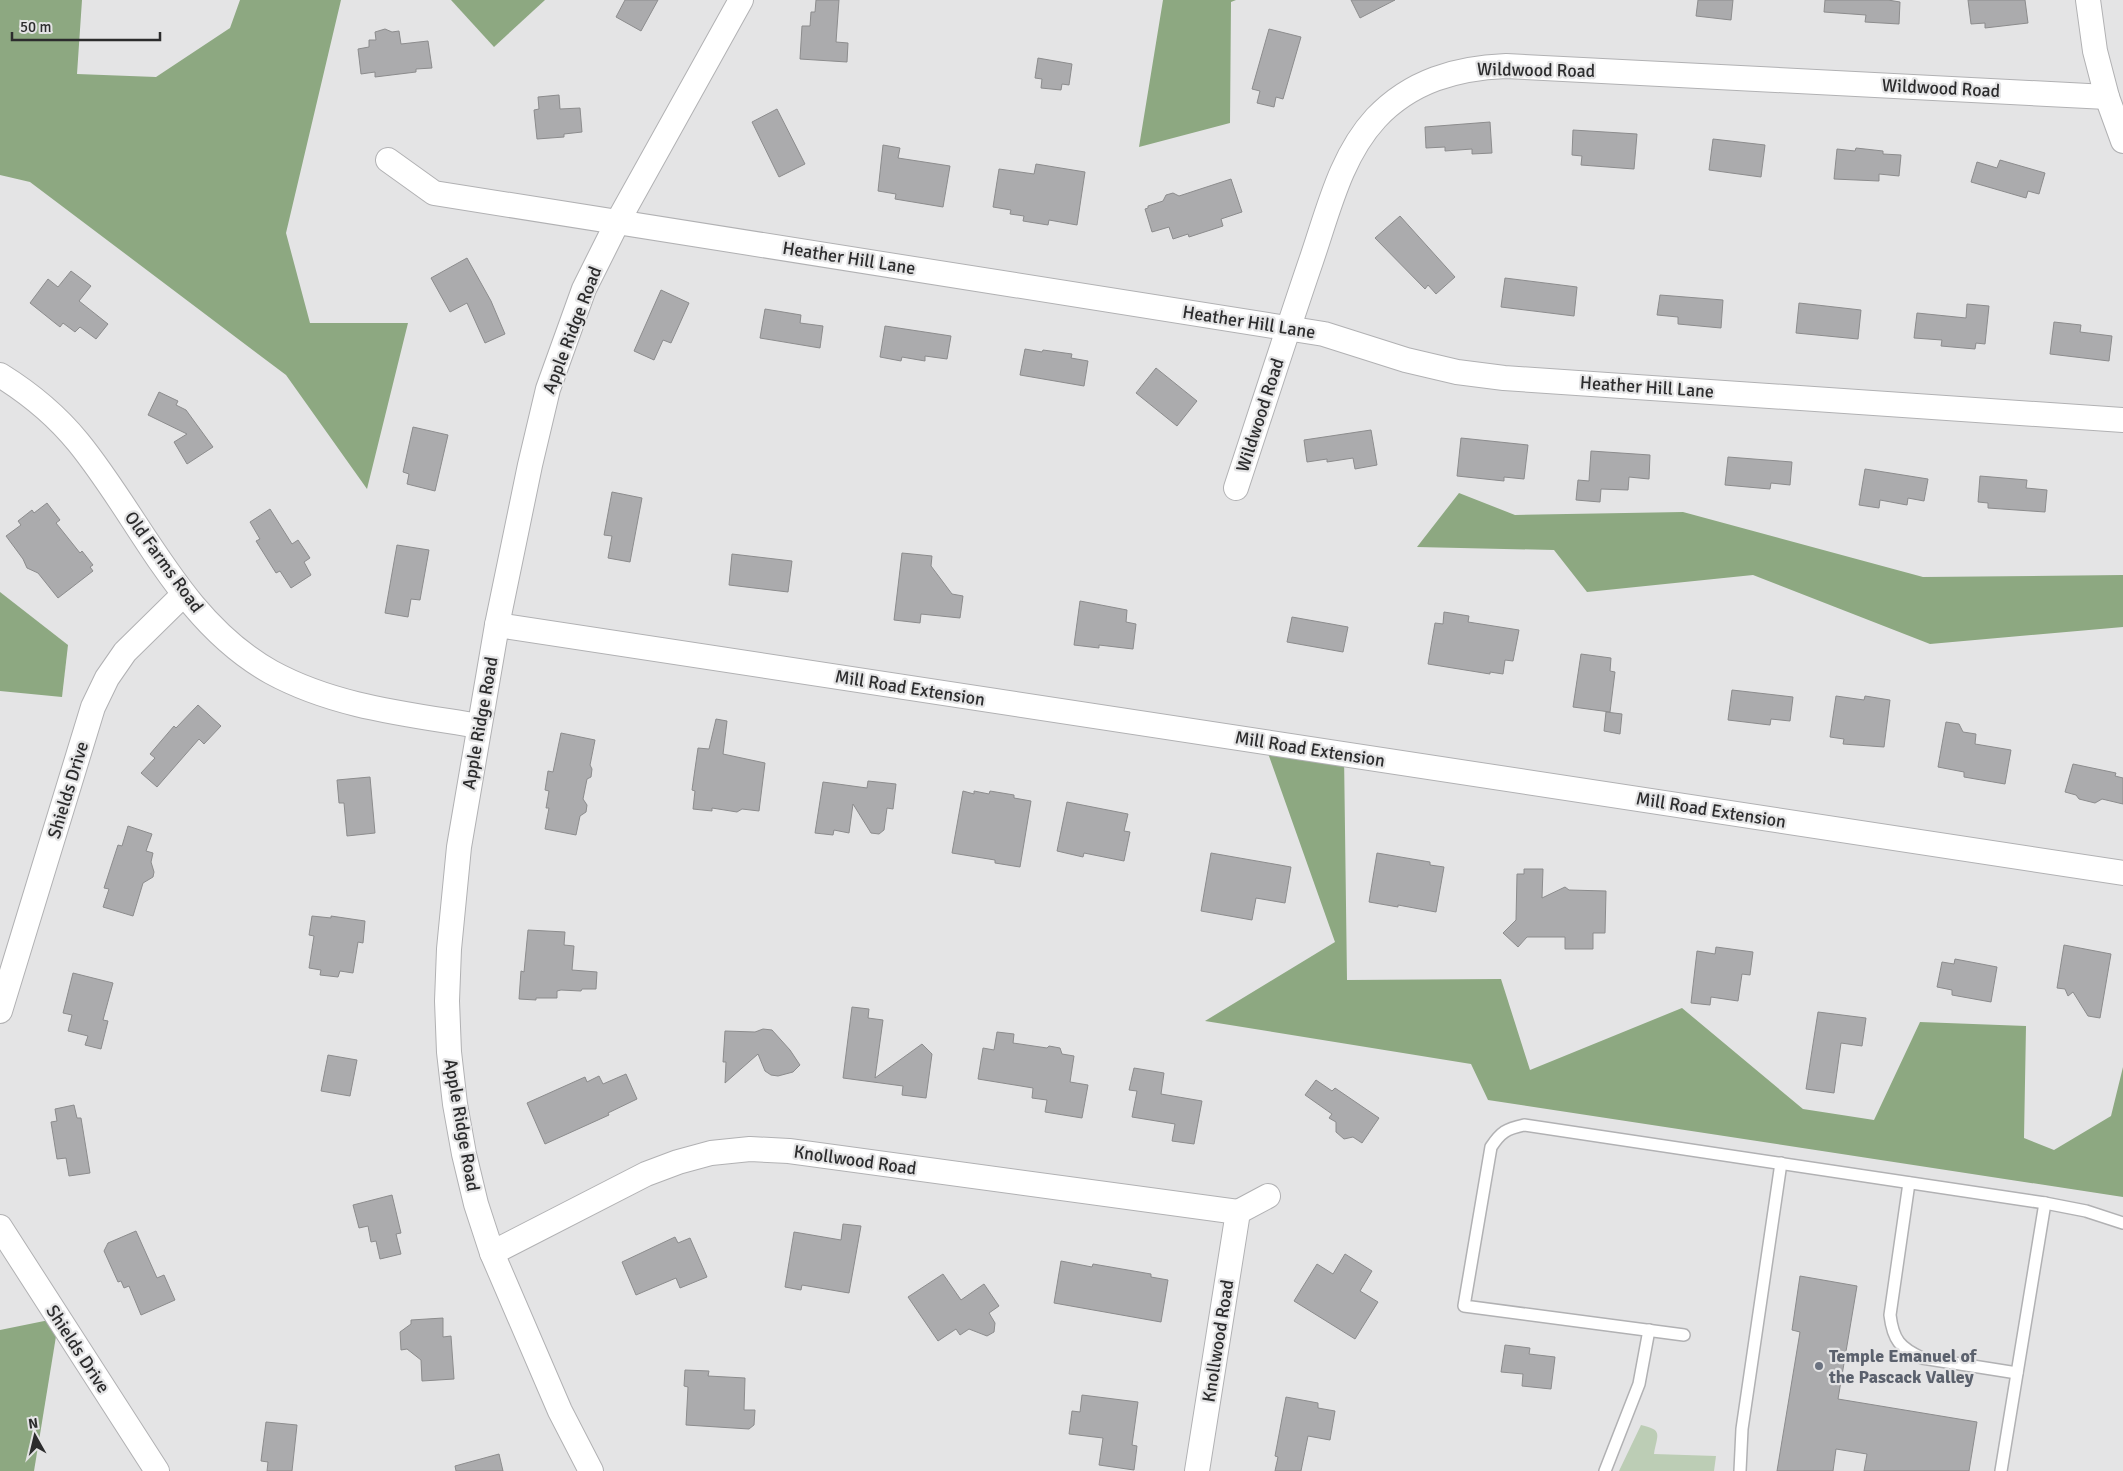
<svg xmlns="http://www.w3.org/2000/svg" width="2123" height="1471" font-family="Signika,sans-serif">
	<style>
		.green { fill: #bccdb5 }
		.forest { fill: #8da881 }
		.building { fill: #ababad; stroke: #8c8c8d }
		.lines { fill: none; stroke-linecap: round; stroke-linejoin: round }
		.service-casing { stroke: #b1b1b3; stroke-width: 14 }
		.minor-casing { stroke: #b1b1b3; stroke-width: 26 }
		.service { stroke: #fff; stroke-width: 11 }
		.minor { stroke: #fff; stroke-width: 24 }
		.worship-dot { fill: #6b7280; stroke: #e4e4e5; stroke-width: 2 }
		.labels { text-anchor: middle; stroke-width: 4.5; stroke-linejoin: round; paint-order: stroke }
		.street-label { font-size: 18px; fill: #2c2c2d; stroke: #e4e4e5 }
		.worship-label { font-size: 18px; font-weight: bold; fill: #5b616d; stroke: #e4e4e5; text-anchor: start }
	</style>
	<rect width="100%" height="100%" fill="#e4e4e5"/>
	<!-- green -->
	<path class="green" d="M 1641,1425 C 1664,1430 1657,1435 1654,1454 L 1716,1456 L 1714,1471 L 1619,1471 Z"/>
	<!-- forest -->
	<g class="forest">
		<path d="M 0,0 L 82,0 L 77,74 L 156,77 L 230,28 L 240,0 L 341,0 L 286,233 L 310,323 L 408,323 L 367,489 L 286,375 L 30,182 L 0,175 Z"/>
		<path d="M 451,0 L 545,0 L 494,47 Z"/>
		<path d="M 1163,0 L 1236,0 L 1231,2 L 1230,123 L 1139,147 Z"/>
		<path d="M 1459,493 L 1515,515 L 1683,512 L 1923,577 L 2123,575 L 2123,627 L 1930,644 L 1753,575 L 1587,592 L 1554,550 L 1417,547 Z"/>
		<path d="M 0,592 L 68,645 L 62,697 L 0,691 Z"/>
		<path d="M 1264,742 L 1344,754 L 1347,980 L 1501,979 L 1530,1070 L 1682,1008 L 1803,1109 L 1874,1120 L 1920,1022 L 2026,1026 L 2024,1138 L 2054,1150 L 2111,1116 L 2123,1067 L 2123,1197 L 1488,1100 L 1471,1064 L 1205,1021 L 1335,942 Z"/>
		<path d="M 59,1318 L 34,1471 L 0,1471 L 0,1330 Z"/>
	</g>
	<!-- building -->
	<g class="building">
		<path d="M 625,0 L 658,0 L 641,31 L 616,17 Z"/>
		<path d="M 816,0 L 839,0 L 836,42 L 848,43 L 847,62 L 800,59 L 802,26 L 810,26 L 811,12 L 815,12 Z"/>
		<path d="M 1351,0 L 1395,0 L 1360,18 Z"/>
		<path d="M 1698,0 L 1733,0 L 1731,20 L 1696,16 Z"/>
		<path d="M 1825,0 L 1888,0 L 1900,2 L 1899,24 L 1865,22 L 1866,15 L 1824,12 Z"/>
		<path d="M 1968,0 L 2025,0 L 2028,23 L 1985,28 L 1985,23 L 1971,24 Z"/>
		<path d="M 385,29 L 392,32 L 399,31 L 401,44 L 428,41 L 432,68 L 416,69 L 416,72 L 375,77 L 375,72 L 361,74 L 358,49 L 369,47 L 369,40 L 376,40 L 375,32 Z"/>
		<path d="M 1269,29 L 1301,37 L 1283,99 L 1276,97 L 1274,107 L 1257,103 L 1260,91 L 1252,89 Z"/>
		<path d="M 1038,58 L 1072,64 L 1069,85 L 1062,84 L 1061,90 L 1041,88 L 1042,79 L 1035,78 Z"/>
		<path d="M 559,95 L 560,109 L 580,108 L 582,132 L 564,134 L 564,137 L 537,139 L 534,110 L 539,109 L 538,97 Z"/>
		<path d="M 777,109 L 805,164 L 779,177 L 752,122 Z"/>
		<path d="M 1490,122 L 1492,153 L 1472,154 L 1472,149 L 1445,151 L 1445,147 L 1426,148 L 1425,127 Z"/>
		<path d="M 1573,130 L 1637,134 L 1634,169 L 1581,165 L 1582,156 L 1572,155 Z"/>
		<path d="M 1713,139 L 1765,145 L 1761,177 L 1709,170 Z"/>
		<path d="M 883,145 L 900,148 L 898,158 L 950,166 L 943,207 L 895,199 L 896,194 L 878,191 Z"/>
		<path d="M 1856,148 L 1883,151 L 1883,154 L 1901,155 L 1899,176 L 1879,174 L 1879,181 L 1834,179 L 1837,149 L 1855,151 Z"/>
		<path d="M 2000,160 L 2045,173 L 2039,194 L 2028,191 L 2026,198 L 1971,182 L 1977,162 L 1997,168 Z"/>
		<path d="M 1036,164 L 1085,172 L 1077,225 L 1049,220 L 1048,225 L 1023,221 L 1024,216 L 1010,214 L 1011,210 L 993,207 L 999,169 L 1034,174 Z"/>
		<path d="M 1231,179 L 1242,212 L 1221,219 L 1223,226 L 1189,237 L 1188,234 L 1173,239 L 1169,227 L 1152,232 L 1145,209 L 1148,208 L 1148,206 L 1163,201 L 1166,195 L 1173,193 L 1179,196 Z"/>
		<path d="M 1400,216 L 1455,277 L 1436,294 L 1428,285 L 1425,289 L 1375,238 Z"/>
		<path d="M 467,258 L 491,301 L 505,334 L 485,343 L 467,303 L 450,312 L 431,278 Z"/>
		<path d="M 71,271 L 91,286 L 79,301 L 108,324 L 96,339 L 80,327 L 75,332 L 63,323 L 60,327 L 30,303 L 48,279 L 58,287 Z"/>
		<path d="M 1505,278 L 1577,287 L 1574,316 L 1501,307 Z"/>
		<path d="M 661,290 L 689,303 L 671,343 L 663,340 L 654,360 L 634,351 Z"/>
		<path d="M 1660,295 L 1723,300 L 1721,328 L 1678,324 L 1678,317 L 1657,315 Z"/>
		<path d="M 1799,303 L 1861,310 L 1858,339 L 1796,333 Z"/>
		<path d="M 1967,304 L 1989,306 L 1985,344 L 1976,343 L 1975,349 L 1941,346 L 1942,340 L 1914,338 L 1917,313 L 1966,318 Z"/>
		<path d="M 765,309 L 801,315 L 800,323 L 823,326 L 820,348 L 760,338 Z"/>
		<path d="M 2054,322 L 2081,325 L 2080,332 L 2112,336 L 2109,361 L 2050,354 Z"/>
		<path d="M 885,326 L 951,336 L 947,359 L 925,356 L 925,361 L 902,357 L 901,361 L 880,357 Z"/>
		<path d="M 1025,349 L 1042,352 L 1043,350 L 1072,354 L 1071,358 L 1088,361 L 1084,386 L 1020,375 Z"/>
		<path d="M 1156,368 L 1197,401 L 1177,426 L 1136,393 Z"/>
		<path d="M 159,392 L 178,401 L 176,405 L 186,410 L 213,447 L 187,464 L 174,442 L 187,434 L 148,415 Z"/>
		<path d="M 413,427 L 448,435 L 435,491 L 407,484 L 409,474 L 403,472 Z"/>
		<path d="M 1371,430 L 1377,465 L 1355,469 L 1353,458 L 1327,462 L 1327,459 L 1307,462 L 1304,440 Z"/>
		<path d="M 1461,438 L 1528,445 L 1524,479 L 1504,477 L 1504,481 L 1457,476 Z"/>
		<path d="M 1591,451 L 1650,455 L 1649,479 L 1629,477 L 1628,490 L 1601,489 L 1600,502 L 1576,500 L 1578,480 L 1589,481 Z"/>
		<path d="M 1728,457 L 1792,462 L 1790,485 L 1771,483 L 1770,489 L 1725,485 Z"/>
		<path d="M 1865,469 L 1928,479 L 1924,501 L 1908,498 L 1907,505 L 1880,500 L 1879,508 L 1859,505 Z"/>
		<path d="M 1980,476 L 2027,480 L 2026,488 L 2047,490 L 2045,512 L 1988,508 L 1988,503 L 1978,502 Z"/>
		<path d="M 612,492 L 642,498 L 630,562 L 608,558 L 612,536 L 604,535 Z"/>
		<path d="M 47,503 L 60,520 L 56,523 L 80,553 L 82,551 L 93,565 L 90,567 L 93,571 L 58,598 L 38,573 L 27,568 L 23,559 L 6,536 L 21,525 L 18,521 L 32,510 L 34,513 Z"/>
		<path d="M 270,509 L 292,544 L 298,540 L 310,558 L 304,562 L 311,575 L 291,588 L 280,571 L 276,573 L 256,541 L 260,539 L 250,522 Z"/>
		<path d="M 397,545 L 429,550 L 420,600 L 411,599 L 408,617 L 385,613 Z"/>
		<path d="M 902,553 L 932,556 L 931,566 L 952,594 L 963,596 L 960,618 L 921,614 L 920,623 L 894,620 Z"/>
		<path d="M 732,554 L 792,561 L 788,592 L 729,585 Z"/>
		<path d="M 1080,601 L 1127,610 L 1126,622 L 1136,624 L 1133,649 L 1099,645 L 1099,648 L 1074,645 Z"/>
		<path d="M 1444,612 L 1469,616 L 1468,622 L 1519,630 L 1513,661 L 1505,660 L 1503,674 L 1490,672 L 1490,674 L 1428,664 L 1435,623 L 1443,624 Z"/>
		<path d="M 1292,617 L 1348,627 L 1343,652 L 1287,642 Z"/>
		<path d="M 1581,654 L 1611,658 L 1610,671 L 1615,672 L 1610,712 L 1573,707 Z"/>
		<path d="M 1732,690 L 1793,697 L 1790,721 L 1771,719 L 1770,725 L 1728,720 Z"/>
		<path d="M 1836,696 L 1864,700 L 1865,696 L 1890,700 L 1884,747 L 1843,744 L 1844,739 L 1830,737 Z"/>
		<path d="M 198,705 L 221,726 L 204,744 L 199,739 L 157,787 L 141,773 L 155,758 L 150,754 L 174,726 L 176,728 Z"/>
		<path d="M 1606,712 L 1622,714 L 1620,734 L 1604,731 Z"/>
		<path d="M 716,719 L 727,721 L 723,754 L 765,763 L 759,811 L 742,809 L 737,812 L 712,808 L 712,811 L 693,809 L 695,791 L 692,790 L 698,748 L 709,749 Z"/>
		<path d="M 1946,722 L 1959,724 L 1963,732 L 1976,734 L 1975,744 L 2011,750 L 2005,784 L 1964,777 L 1964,772 L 1938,767 Z"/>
		<path d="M 561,733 L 595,740 L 590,765 L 592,769 L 591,777 L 587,779 L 583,799 L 587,805 L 586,812 L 580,816 L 576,835 L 545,829 L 549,808 L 546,808 L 549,791 L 545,790 L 548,771 L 553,772 Z"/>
		<path d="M 2073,764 L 2116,773 L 2115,776 L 2123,778 L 2123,804 L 2102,799 L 2095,803 L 2079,799 L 2076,795 L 2065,792 Z"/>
		<path d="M 370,777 L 375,833 L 347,836 L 344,803 L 339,803 L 337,780 Z"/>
		<path d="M 868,781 L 896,784 L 893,809 L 887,808 L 884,830 L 879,834 L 871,833 L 853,804 L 849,833 L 834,830 L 833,835 L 815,833 L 823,782 L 867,788 Z"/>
		<path d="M 963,791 L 974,794 L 974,791 L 989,794 L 990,791 L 1014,795 L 1014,798 L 1031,801 L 1020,867 L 995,863 L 995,860 L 952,853 Z"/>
		<path d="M 1067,802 L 1128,814 L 1124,831 L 1130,832 L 1124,861 L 1084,853 L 1083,857 L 1057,851 Z"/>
		<path d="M 128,826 L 152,834 L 146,851 L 153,853 L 151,862 L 154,872 L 153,877 L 143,883 L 133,916 L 103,907 L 109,889 L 104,888 L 118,845 L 122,846 Z"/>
		<path d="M 1211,853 L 1291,867 L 1285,903 L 1256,898 L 1252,920 L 1201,911 Z"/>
		<path d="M 1377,853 L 1430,862 L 1430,865 L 1444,867 L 1436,912 L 1398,905 L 1398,907 L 1369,902 Z"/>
		<path d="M 1524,869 L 1543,869 L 1542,898 L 1565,887 L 1569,890 L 1606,891 L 1605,933 L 1593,933 L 1593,949 L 1565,949 L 1565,937 L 1527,937 L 1518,947 L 1503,933 L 1516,920 L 1517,874 L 1524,874 Z"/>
		<path d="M 312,916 L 331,918 L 331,916 L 365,921 L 363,943 L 358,942 L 353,973 L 340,971 L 338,977 L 320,975 L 321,970 L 309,968 L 314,936 L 309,935 Z"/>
		<path d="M 528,930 L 565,932 L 564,945 L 574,946 L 572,970 L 597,972 L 596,989 L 582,989 L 581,991 L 561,990 L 557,991 L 557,998 L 536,998 L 536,1000 L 519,999 L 521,971 L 524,972 Z"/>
		<path d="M 2064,945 L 2111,954 L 2100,1018 L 2088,1016 L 2073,992 L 2068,996 L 2065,989 L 2057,988 Z"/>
		<path d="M 1716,947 L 1753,952 L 1750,975 L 1742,974 L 1738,1001 L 1711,997 L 1710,1005 L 1691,1003 L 1697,951 L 1715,954 Z"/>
		<path d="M 1955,959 L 1997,967 L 1991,1002 L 1952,995 L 1952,990 L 1937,987 L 1942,962 L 1954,964 Z"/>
		<path d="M 73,973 L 113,983 L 103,1020 L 108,1021 L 101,1049 L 85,1045 L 88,1036 L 68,1031 L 72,1015 L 63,1013 Z"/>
		<path d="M 852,1007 L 869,1009 L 868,1018 L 883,1020 L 875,1078 L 922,1044 L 932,1054 L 926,1098 L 902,1095 L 903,1086 L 843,1078 Z"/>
		<path d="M 1818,1012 L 1866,1018 L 1862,1046 L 1841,1043 L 1834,1093 L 1806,1089 Z"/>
		<path d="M 763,1029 L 772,1030 L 790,1050 L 800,1065 L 793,1072 L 778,1076 L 771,1075 L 765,1071 L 758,1054 L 725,1083 L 726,1062 L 723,1062 L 725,1031 L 755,1032 Z"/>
		<path d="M 997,1032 L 1014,1034 L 1013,1043 L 1047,1048 L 1049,1046 L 1060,1048 L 1062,1054 L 1074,1056 L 1070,1082 L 1088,1085 L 1082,1118 L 1045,1112 L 1047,1100 L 1032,1098 L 1033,1088 L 978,1079 L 983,1048 L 994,1050 Z"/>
		<path d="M 328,1055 L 357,1060 L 350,1096 L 321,1091 Z"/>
		<path d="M 1134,1068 L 1164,1073 L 1161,1094 L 1202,1101 L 1194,1144 L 1172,1141 L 1175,1124 L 1132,1117 L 1137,1091 L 1129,1090 Z"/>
		<path d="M 626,1074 L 637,1099 L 608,1113 L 609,1115 L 545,1144 L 527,1103 L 585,1077 L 587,1082 L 599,1076 L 603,1084 Z"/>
		<path d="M 1316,1080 L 1332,1091 L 1335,1088 L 1379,1118 L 1362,1143 L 1353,1137 L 1344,1139 L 1336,1132 L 1336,1122 L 1329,1118 L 1332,1114 L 1305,1095 Z"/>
		<path d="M 74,1105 L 77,1118 L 81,1118 L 90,1173 L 69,1176 L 66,1158 L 57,1159 L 51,1122 L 57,1121 L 55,1109 Z"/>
		<path d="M 392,1195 L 401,1233 L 396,1234 L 401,1254 L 380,1259 L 376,1241 L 371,1242 L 368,1226 L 359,1228 L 353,1205 Z"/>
		<path d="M 843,1224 L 861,1226 L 849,1293 L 802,1285 L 801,1290 L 785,1287 L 794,1232 L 841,1240 Z"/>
		<path d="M 136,1231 L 157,1278 L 164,1275 L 175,1300 L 141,1315 L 129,1286 L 124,1288 L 121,1281 L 118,1282 L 104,1251 L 108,1243 Z"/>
		<path d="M 675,1237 L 678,1243 L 690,1238 L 707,1277 L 680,1288 L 676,1278 L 636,1295 L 622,1262 Z"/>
		<path d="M 1345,1254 L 1372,1271 L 1360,1291 L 1378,1302 L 1355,1339 L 1294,1301 L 1317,1264 L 1333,1274 Z"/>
		<path d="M 1061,1261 L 1092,1267 L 1093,1264 L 1151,1274 L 1151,1277 L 1168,1280 L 1161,1322 L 1054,1303 Z"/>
		<path d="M 943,1274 L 961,1300 L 984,1284 L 999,1306 L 989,1313 L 995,1323 L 994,1332 L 987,1336 L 969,1329 L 960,1335 L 956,1329 L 938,1341 L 908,1297 Z"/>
		<path d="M 1800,1276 L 1857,1286 L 1838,1399 L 1977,1422 L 1969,1471 L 1864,1471 L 1867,1454 L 1836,1449 L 1833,1471 L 1777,1471 L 1800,1332 L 1792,1330 Z"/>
		<path d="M 443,1318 L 443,1337 L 451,1336 L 454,1379 L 422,1381 L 421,1360 L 407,1349 L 401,1350 L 400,1332 L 411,1324 L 411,1320 Z"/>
		<path d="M 1505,1345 L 1530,1348 L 1529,1354 L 1555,1357 L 1551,1389 L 1522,1386 L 1523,1374 L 1501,1372 Z"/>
		<path d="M 685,1370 L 709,1371 L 708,1376 L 745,1378 L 744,1410 L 755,1410 L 754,1425 L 749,1429 L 686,1425 L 688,1387 L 684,1386 Z"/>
		<path d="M 1082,1395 L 1138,1402 L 1132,1445 L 1137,1446 L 1134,1470 L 1099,1465 L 1103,1438 L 1069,1434 L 1072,1411 L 1080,1412 Z"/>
		<path d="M 1286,1397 L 1318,1403 L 1318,1408 L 1335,1411 L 1330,1440 L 1308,1436 L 1301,1471 L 1275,1471 L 1278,1457 L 1275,1456 Z"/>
		<path d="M 266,1422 L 297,1425 L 292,1471 L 267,1471 L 268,1462 L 261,1461 Z"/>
		<path d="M 499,1454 L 503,1471 L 456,1471 L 455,1466 Z"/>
	</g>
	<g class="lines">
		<defs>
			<g id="service">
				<path d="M 1909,1183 L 1890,1315 C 1893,1340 1900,1348 1922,1358 L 2017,1373"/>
				<path d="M 1684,1335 L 1464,1306 L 1491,1147 C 1501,1132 1506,1129 1524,1125 L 2045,1203 L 2086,1211 L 2123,1223"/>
				<path d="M 1605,1471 L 1639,1384 L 1649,1330"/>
				<path d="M 1740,1471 L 1742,1429 L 1781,1163"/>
				<path d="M 2001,1471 L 2045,1203"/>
			</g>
			<g id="minor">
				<path d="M 2088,0 L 2095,51 L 2107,97 L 2123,141"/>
				<path d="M 388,160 L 434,193 L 1324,334 L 1406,360 L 1457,372 L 1504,378 L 2123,420"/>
				<path d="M 0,375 C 29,393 56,415 78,442 C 141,519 180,621 271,672 C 335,707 407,714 479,726"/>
				<path d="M 1236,488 C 1261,412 1285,337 1311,261 C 1328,212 1340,157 1376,118 C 1411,81 1456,68 1506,66 L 2107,97"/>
				<path d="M 497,625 L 2123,873"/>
				<path d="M 0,1011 L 93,707 L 107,678 L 125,652 L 183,595"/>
				<path d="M 0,1227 L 157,1471"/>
				<path d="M 492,1253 L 646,1174 L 678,1162 L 711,1153 L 750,1149 L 789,1151 L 1238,1212"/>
				<path d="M 591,1471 L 560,1411 L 492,1253 L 476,1204 L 464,1154 L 455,1104 L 449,1052 L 447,1001 L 449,949 L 459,847 L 497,625 L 530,465 L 548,389 L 584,289 L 618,221 L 741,0"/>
				<path d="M 1197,1471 L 1238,1212 L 1268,1196"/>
			</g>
		</defs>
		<!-- service casing -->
		<use href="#service" class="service-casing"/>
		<!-- minor casing -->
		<use href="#minor" class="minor-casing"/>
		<!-- service -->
		<use href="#service" class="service"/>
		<!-- minor -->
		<use href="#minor" class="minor"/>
	</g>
	<!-- markers -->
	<circle class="worship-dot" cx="1819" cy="1366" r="5"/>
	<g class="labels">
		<!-- street labels -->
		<g class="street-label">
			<text transform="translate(1536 70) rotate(1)" y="6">Wildwood Road</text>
			<text transform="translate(1941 88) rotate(3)" y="6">Wildwood Road</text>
			<text transform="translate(849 258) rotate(9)" y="6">Heather Hill Lane</text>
			<text transform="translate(1249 322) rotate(9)" y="6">Heather Hill Lane</text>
			<text transform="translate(572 330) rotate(-69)" y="6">Apple Ridge Road</text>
			<text transform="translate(1647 387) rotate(4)" y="6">Heather Hill Lane</text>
			<text transform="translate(1260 415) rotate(-72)" y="6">Wildwood Road</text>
			<text transform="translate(164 562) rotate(54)" y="6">Old Farms Road</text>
			<text transform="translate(910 688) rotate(9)" y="6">Mill Road Extension</text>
			<text transform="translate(480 723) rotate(-80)" y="6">Apple Ridge Road</text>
			<text transform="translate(1310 749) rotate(9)" y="6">Mill Road Extension</text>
			<text transform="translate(68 790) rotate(-73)" y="6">Shields Drive</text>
			<text transform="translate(1711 810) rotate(9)" y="6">Mill Road Extension</text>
			<text transform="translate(462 1125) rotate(80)" y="6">Apple Ridge Road</text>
			<text transform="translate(855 1160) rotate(8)" y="6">Knollwood Road</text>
			<text transform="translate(1218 1341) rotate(-81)" y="6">Knollwood Road</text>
			<text transform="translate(78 1349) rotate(57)" y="6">Shields Drive</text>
		</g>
		<!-- worship labels -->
		<g class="worship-label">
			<text x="1829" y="1362">Temple Emanuel of<tspan x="1829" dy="21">the Pascack Valley</tspan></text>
		</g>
	</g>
	<!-- north arrow -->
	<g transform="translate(35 1436) rotate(352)" stroke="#e4e4e5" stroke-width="4" paint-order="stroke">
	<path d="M0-4L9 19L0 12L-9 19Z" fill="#2c2c2d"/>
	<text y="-8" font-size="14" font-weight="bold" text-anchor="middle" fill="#2c2c2d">N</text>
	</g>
	<!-- scale -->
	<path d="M12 32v8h148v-8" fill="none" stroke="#2c2c2d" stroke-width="2.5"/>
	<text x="20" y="32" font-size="15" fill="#2c2c2d" stroke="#e4e4e5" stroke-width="4" paint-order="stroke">50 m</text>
</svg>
